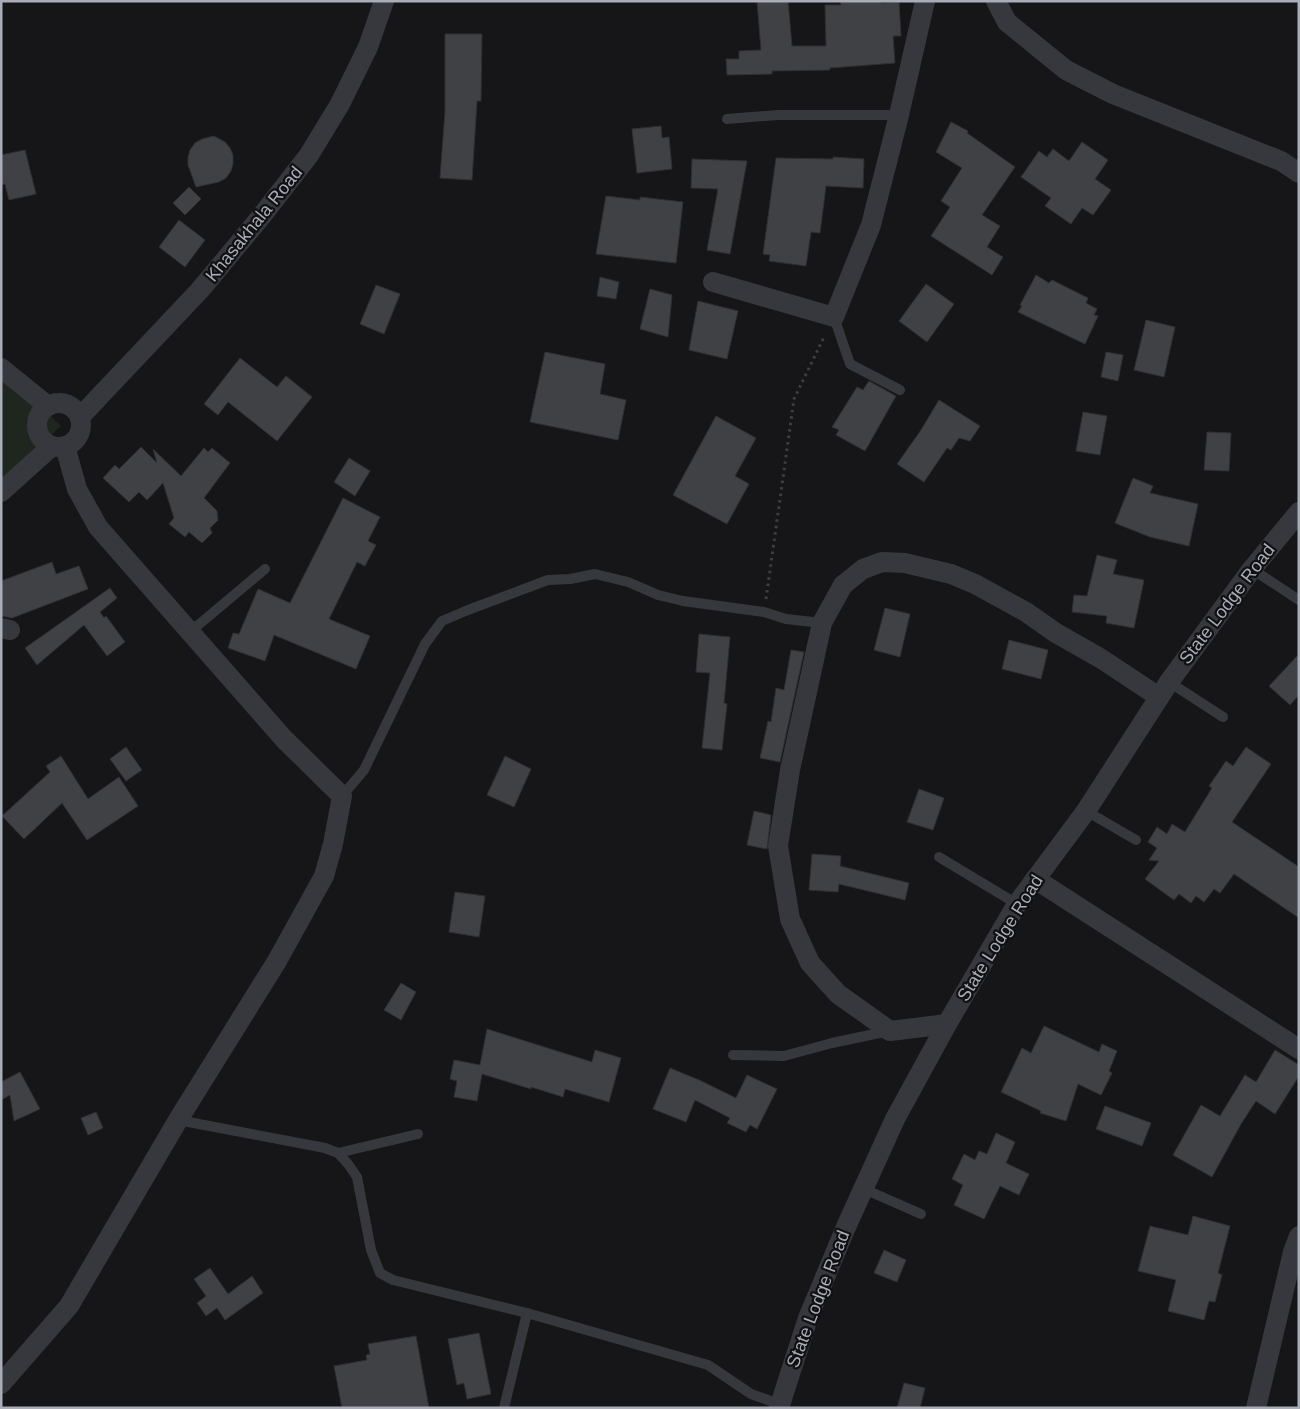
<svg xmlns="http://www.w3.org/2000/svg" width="1300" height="1409" font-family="Arial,sans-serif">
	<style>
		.green { fill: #1e261f }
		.building { fill: #404145; stroke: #303034 }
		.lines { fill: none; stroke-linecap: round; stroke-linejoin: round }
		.path { stroke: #3d3f44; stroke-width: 3; stroke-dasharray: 2.5 4; stroke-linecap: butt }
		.lane { stroke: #37383d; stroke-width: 10 }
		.street { stroke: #37383d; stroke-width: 20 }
		.labels { text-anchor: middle; stroke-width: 4.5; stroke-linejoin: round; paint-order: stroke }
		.street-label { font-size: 18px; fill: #a8adb8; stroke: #111113 }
	</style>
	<rect width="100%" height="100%" fill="#161618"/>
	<!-- green -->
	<path class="green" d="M 1,368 L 61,426 L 1,481 Z"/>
	<!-- building -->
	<g class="building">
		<path d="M 757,1 L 788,1 L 792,46 L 826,46 L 825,5 L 841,5 L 840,1 L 881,1 L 881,3 L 899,2 L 901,36 L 893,36 L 895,63 L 830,68 L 830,70 L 772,71 L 772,74 L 727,75 L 726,59 L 739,59 L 739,51 L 761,50 Z"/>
		<path d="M 445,34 L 482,34 L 481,101 L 477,101 L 472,180 L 440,178 L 445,112 Z"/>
		<path d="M 951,122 L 968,131 L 967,133 L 1015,167 L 982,215 L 1000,226 L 987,247 L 1003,257 L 992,275 L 931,236 L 950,207 L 941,201 L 962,168 L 936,152 Z"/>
		<path d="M 661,126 L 662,138 L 669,137 L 672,169 L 637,173 L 632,129 Z"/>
		<path d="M 214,136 L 225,142 L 230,148 L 233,155 L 233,164 L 231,171 L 226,178 L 219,182 L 196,187 L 188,165 L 188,157 L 190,150 L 195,143 L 202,139 Z"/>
		<path d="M 1082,142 L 1108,160 L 1095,179 L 1111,190 L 1093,215 L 1082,208 L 1071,224 L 1045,206 L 1051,198 L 1021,177 L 1039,151 L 1047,157 L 1053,149 L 1069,161 Z"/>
		<path d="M 25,150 L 36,194 L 9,200 L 5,184 L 1,185 L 1,155 Z"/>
		<path d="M 833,157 L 864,159 L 863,188 L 826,186 L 820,233 L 811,232 L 806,266 L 769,261 L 770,255 L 763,254 L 776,158 L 833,159 Z"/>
		<path d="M 692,159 L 747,161 L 730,254 L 707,250 L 718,189 L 691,188 Z"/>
		<path d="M 189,187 L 201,199 L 185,215 L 173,203 Z"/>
		<path d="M 606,196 L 640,200 L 640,197 L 683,202 L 676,263 L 596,254 Z"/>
		<path d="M 179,220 L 205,240 L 185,267 L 159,247 Z"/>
		<path d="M 1036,275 L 1049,283 L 1052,280 L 1088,298 L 1086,303 L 1097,309 L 1094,315 L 1098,316 L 1085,344 L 1018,312 L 1022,306 L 1020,305 Z"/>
		<path d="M 600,277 L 619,282 L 616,299 L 597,296 Z"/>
		<path d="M 926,284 L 954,304 L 927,342 L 899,321 Z"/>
		<path d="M 376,285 L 400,294 L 384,334 L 360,324 Z"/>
		<path d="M 650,289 L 672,295 L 668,337 L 640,329 Z"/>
		<path d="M 698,301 L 738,311 L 727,359 L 689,350 Z"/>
		<path d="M 1146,320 L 1175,327 L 1164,377 L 1134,370 Z"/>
		<path d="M 545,352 L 605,364 L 600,394 L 626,400 L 618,440 L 530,422 Z"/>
		<path d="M 1106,352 L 1123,355 L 1118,381 L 1101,377 Z"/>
		<path d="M 240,358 L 277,387 L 286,376 L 312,397 L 277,441 L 228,402 L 218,415 L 204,404 Z"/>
		<path d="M 869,381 L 896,396 L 865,451 L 836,435 L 839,430 L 832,427 L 857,387 L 863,390 Z"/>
		<path d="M 939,400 L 980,426 L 970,441 L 959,438 L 951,450 L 947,448 L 924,482 L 897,464 L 921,430 Z"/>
		<path d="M 1083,412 L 1107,416 L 1100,455 L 1076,451 Z"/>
		<path d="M 716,416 L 756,438 L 735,476 L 749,484 L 727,524 L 673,495 Z"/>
		<path d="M 1207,432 L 1231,433 L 1229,471 L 1204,470 Z"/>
		<path d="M 141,447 L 157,463 L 153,449 L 181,476 L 204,448 L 208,452 L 212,448 L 230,463 L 204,498 L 217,511 L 218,520 L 210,528 L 212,533 L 202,543 L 189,532 L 185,537 L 169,524 L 174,518 L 163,483 L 147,500 L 139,492 L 129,502 L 103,478 L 115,465 L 119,469 Z"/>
		<path d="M 349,458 L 370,471 L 355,496 L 334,482 Z"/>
		<path d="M 1133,478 L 1153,486 L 1150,493 L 1198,504 L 1189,546 L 1150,537 L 1115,523 Z"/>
		<path d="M 343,498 L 380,517 L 368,541 L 376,545 L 365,566 L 357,562 L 329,619 L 370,636 L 356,669 L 274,635 L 265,661 L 228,648 L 233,633 L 239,634 L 258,589 L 290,603 Z"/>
		<path d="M 1097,555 L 1117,560 L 1113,574 L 1144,580 L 1134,628 L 1106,623 L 1107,616 L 1072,612 L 1074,595 L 1087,596 Z"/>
		<path d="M 52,562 L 56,574 L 79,566 L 88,589 L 12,618 L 1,616 L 1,581 Z"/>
		<path d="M 110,588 L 117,598 L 100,612 L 104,618 L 106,616 L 125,642 L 107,656 L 84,625 L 37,665 L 25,648 Z"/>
		<path d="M 885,608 L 910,614 L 900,657 L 874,650 Z"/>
		<path d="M 699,634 L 730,637 L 724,703 L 727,704 L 722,750 L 702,748 L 710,673 L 696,672 Z"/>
		<path d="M 1009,640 L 1048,650 L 1041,679 L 1002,669 Z"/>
		<path d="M 791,650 L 804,652 L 780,762 L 760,758 L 768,721 L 771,722 L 776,688 L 784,690 Z"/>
		<path d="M 1299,654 L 1299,695 L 1290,705 L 1269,686 Z"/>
		<path d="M 126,747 L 142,770 L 126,781 L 110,759 Z"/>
		<path d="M 1246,747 L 1271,764 L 1232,822 L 1299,867 L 1299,918 L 1234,874 L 1220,893 L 1214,889 L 1204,902 L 1196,896 L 1191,903 L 1179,894 L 1174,900 L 1145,879 L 1159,861 L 1149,860 L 1157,848 L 1148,842 L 1157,827 L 1167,834 L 1172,824 L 1185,832 L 1212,788 L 1209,786 L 1226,761 L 1233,766 Z"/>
		<path d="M 61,756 L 88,799 L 119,777 L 138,806 L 87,840 L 62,803 L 24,839 L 2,816 L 50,772 L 46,766 Z"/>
		<path d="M 505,756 L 531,769 L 514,807 L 487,795 Z"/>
		<path d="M 919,789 L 944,798 L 933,830 L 907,822 Z"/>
		<path d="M 754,811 L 771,815 L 767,849 L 747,845 Z"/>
		<path d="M 812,854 L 841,856 L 840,866 L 909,883 L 905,900 L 839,884 L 838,892 L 809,890 Z"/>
		<path d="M 455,892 L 485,896 L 479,937 L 449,932 Z"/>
		<path d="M 401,983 L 416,992 L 401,1020 L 384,1010 Z"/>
		<path d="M 1044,1026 L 1099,1052 L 1102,1044 L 1117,1051 L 1109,1071 L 1112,1073 L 1101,1095 L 1078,1084 L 1066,1121 L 1040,1113 L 1041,1111 L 1001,1092 L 1022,1048 L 1031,1053 Z"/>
		<path d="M 487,1029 L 592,1062 L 595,1050 L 621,1058 L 609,1102 L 565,1089 L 563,1097 L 531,1087 L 531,1089 L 482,1074 L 477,1101 L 454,1097 L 457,1081 L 450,1079 L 454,1060 L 480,1065 Z"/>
		<path d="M 1275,1050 L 1299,1065 L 1299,1076 L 1275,1114 L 1256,1101 L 1241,1124 L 1212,1177 L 1173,1155 L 1201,1105 L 1220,1116 L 1245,1075 L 1256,1082 Z"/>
		<path d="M 670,1068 L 699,1080 L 736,1098 L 747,1075 L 777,1089 L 757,1129 L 750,1125 L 746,1132 L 727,1123 L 730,1118 L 695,1100 L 686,1122 L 653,1109 Z"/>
		<path d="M 20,1072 L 40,1109 L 14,1121 L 10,1095 L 1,1100 L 1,1082 Z"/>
		<path d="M 1105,1106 L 1151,1123 L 1142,1146 L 1096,1129 Z"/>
		<path d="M 96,1112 L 103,1128 L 88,1135 L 81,1118 Z"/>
		<path d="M 996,1133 L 1015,1142 L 1006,1163 L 1029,1174 L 1019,1195 L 1000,1186 L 984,1219 L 954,1205 L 963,1185 L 952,1179 L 964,1154 L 975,1160 L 979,1151 L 987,1154 Z"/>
		<path d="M 1193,1216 L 1230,1226 L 1218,1273 L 1222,1275 L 1215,1302 L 1209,1301 L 1204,1320 L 1168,1311 L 1176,1280 L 1138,1271 L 1150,1226 L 1188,1235 Z"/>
		<path d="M 884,1250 L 906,1260 L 897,1282 L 874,1273 Z"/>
		<path d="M 210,1268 L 228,1294 L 252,1276 L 263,1293 L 225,1320 L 217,1308 L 206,1316 L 197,1303 L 206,1296 L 194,1279 Z"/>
		<path d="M 479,1333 L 491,1394 L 467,1399 L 464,1383 L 457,1385 L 448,1339 Z"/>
		<path d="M 416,1336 L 429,1408 L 342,1408 L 334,1366 L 367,1360 L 366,1355 L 370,1354 L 368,1344 Z"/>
		<path d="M 904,1383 L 925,1388 L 920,1408 L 897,1408 Z"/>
	</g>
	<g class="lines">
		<!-- path -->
		<path class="path" d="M 766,599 L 794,399 L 824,337"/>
		<!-- lane -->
		<g class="lane">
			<path d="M 727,119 L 778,115 L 899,115"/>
			<path d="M 834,317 L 850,364 L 900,390"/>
			<path d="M 1252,569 L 1299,600"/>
			<path d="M 190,632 L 265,569"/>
			<path d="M 1169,682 L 1223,717"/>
			<path d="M 342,796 L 364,770 L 425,644 L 442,621 L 468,610 L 548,580 L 570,579 L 595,574 L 628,582 L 658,595 L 683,601 L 764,612 L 786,619 L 822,623"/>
			<path d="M 1086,811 L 1136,840"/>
			<path d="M 939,857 L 1017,904"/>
			<path d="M 733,1055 L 784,1056 L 832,1043 L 889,1031"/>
			<path d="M 178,1120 L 325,1148 L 338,1153 L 348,1164 L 357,1177 L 371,1250 L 380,1273 L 393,1280 L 527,1313 L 708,1365 L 751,1394 L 779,1404"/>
			<path d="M 338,1153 L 418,1134"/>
			<path d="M 864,1189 L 921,1214"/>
			<path d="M 504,1408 L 527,1313"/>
		</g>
		<!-- street -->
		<g class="street">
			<path d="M 996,1 L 1007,22 L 1066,70 L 1113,94 L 1281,161 L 1299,173"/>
			<path d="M 713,282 L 834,317 L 871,225 L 899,115 L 925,1"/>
			<path d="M 1,368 L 48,406"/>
			<circle cx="59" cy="425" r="22"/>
			<path d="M 80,417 L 200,290 L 260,218 L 309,155 L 340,104 L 368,47 L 384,1"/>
			<path d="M 1,492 L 52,446"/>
			<path d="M 1,628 L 10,630"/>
			<path d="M 1035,879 L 1299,1049"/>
			<path d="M 947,1024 L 890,1031 L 838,994 L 810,963 L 790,919 L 778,846 L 790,770 L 822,623 L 843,585 L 863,569 L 882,562 L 905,563 L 951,574 L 975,584 L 1026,612 L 1056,633 L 1100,658 L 1159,697"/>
			<path d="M 1,1384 L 69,1306 L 178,1120 L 277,961 L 324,876 L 333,844 L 342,796 L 284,739 L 98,527 L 77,489 L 65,446"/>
			<path d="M 779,1408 L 808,1318 L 846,1227 L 895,1119 L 947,1024 L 1017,904 L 1086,811 L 1169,682 L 1252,569 L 1299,512"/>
			<path d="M 1256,1408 L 1293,1252 L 1299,1236"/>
		</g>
	</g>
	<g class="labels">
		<!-- street labels -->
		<g class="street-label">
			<text transform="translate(254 224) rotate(-51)" y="6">Khasakhala Road</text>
			<text transform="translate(1227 604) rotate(-53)" y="6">State Lodge Road</text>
			<text transform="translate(1000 938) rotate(-58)" y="6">State Lodge Road</text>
			<text transform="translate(818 1299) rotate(-69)" y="6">State Lodge Road</text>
		</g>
	</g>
	<!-- border -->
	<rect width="1300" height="1409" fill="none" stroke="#a8adb8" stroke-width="5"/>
</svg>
